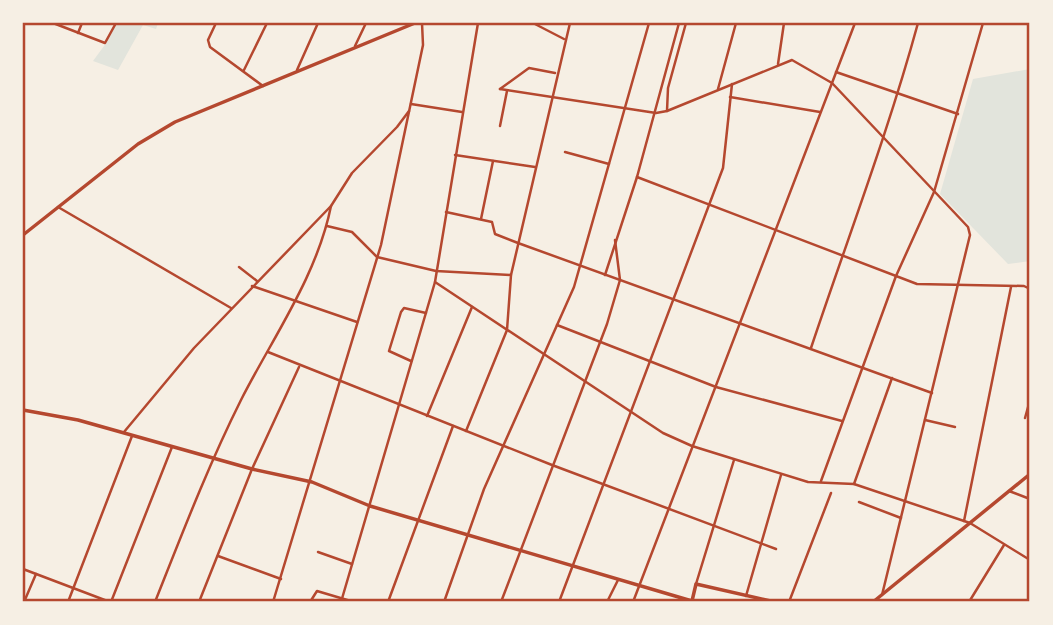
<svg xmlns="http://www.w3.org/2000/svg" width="1053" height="625" font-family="'Public Sans',sans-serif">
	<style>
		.green { fill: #e2e4dc }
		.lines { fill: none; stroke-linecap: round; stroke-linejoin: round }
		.minor { stroke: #b5482f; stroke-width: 2.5 }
		.tertiary { stroke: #b5482f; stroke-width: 3.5 }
		.neatline { fill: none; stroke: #b5482f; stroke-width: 2.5 }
	</style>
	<rect width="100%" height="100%" fill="#f6efe4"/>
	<!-- green -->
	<g class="green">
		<path d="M 116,23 L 158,23 L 156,29 L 143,25 L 118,70 L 93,61 L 107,42 Z"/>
		<path d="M 1030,69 L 1030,261 L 1008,264 L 940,194 L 973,79 Z"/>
	</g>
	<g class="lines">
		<!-- minor -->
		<g class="minor">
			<path d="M 53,23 L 105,43 L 116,23"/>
			<path d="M 216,23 L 208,40 L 210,47 L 263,86"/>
			<path d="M 533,23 L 564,39"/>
			<path d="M 78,33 L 82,23"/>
			<path d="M 355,46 L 366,23"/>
			<path d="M 778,64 L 784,23"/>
			<path d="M 244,70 L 267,23"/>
			<path d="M 297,70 L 318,23"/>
			<path d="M 836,72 L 958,114"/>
			<path d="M 500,89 L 656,113 L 667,111 L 792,60 L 832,83 L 968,227 L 970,235 L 882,595"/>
			<path d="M 500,89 L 529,68 L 555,73"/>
			<path d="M 718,89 L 736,23"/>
			<path d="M 730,97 L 820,112"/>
			<path d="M 411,104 L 462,112"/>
			<path d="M 667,111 L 668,88 L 686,23"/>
			<path d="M 500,126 L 507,91"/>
			<path d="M 565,152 L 609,164"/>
			<path d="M 455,155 L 535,167"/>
			<path d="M 637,177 L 917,284 L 1024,286 L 1030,289"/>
			<path d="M 58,207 L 231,308"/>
			<path d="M 446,212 L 492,222 L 495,234 L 518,243 L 932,393"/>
			<path d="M 481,219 L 493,161"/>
			<path d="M 327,226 L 352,232 L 377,257 L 436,271 L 511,275"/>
			<path d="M 239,267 L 257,281"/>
			<path d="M 605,275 L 637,177 L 679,23"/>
			<path d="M 435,282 L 663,433 L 692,446 L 808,482 L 854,484 L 970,523 L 1030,560"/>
			<path d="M 252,286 L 357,322"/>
			<path d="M 557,325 L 716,387 L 842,421"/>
			<path d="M 811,348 C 847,240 888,133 918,23"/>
			<path d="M 268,352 L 552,465 L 776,549"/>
			<path d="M 411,361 L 389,351 L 401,312 L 404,308 L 426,313"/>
			<path d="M 427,416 L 472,307"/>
			<path d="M 1025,418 L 1030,400"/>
			<path d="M 925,420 L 955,427"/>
			<path d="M 466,431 L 507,330 L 511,275 L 570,23"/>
			<path d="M 124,432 L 194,348 L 331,206 L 352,173 L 397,127 L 409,111"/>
			<path d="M 821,481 L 896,276 L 934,192 L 983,23"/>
			<path d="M 854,484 L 892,378"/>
			<path d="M 1009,491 L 1030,499"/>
			<path d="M 859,502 L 901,518"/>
			<path d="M 964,521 L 1011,287"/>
			<path d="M 318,552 L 352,564"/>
			<path d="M 218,556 L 281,579"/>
			<path d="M 23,569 L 110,602"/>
			<path d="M 696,584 L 734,460"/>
			<path d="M 746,596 L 781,475"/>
			<path d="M 24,602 L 36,574"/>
			<path d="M 68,602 L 132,436"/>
			<path d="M 111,602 L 172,447"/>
			<path d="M 155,602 C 182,534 208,466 241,400 C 273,337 317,276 331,206"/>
			<path d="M 199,602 L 252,469 L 299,367"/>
			<path d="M 273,602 L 381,245 L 423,45 L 422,23"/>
			<path d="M 310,602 L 317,591 L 354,602"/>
			<path d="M 341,602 L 435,282 L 478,23"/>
			<path d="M 388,602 L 453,426"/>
			<path d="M 444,602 L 484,489 L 574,287 L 649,23"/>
			<path d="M 501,602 L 607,324 L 620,280 L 615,240"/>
			<path d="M 559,602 L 723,168 L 732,84"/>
			<path d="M 607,602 L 618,580"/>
			<path d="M 633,602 L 855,23"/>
			<path d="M 789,602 L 831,493"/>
			<path d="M 969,602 L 1004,545"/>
		</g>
		<!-- tertiary -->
		<g class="tertiary">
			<path d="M 23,235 L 138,144 L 175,122 L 415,23"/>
			<path d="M 23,410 L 78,420 L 252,469 L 312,482 L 370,506 L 692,601 L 696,584 L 775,602"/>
			<path d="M 873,602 L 1030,474"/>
		</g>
	</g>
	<!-- border -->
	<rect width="1053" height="625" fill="none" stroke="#f6efe4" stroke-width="49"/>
	<rect x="24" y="24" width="1004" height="576" class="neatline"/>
</svg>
